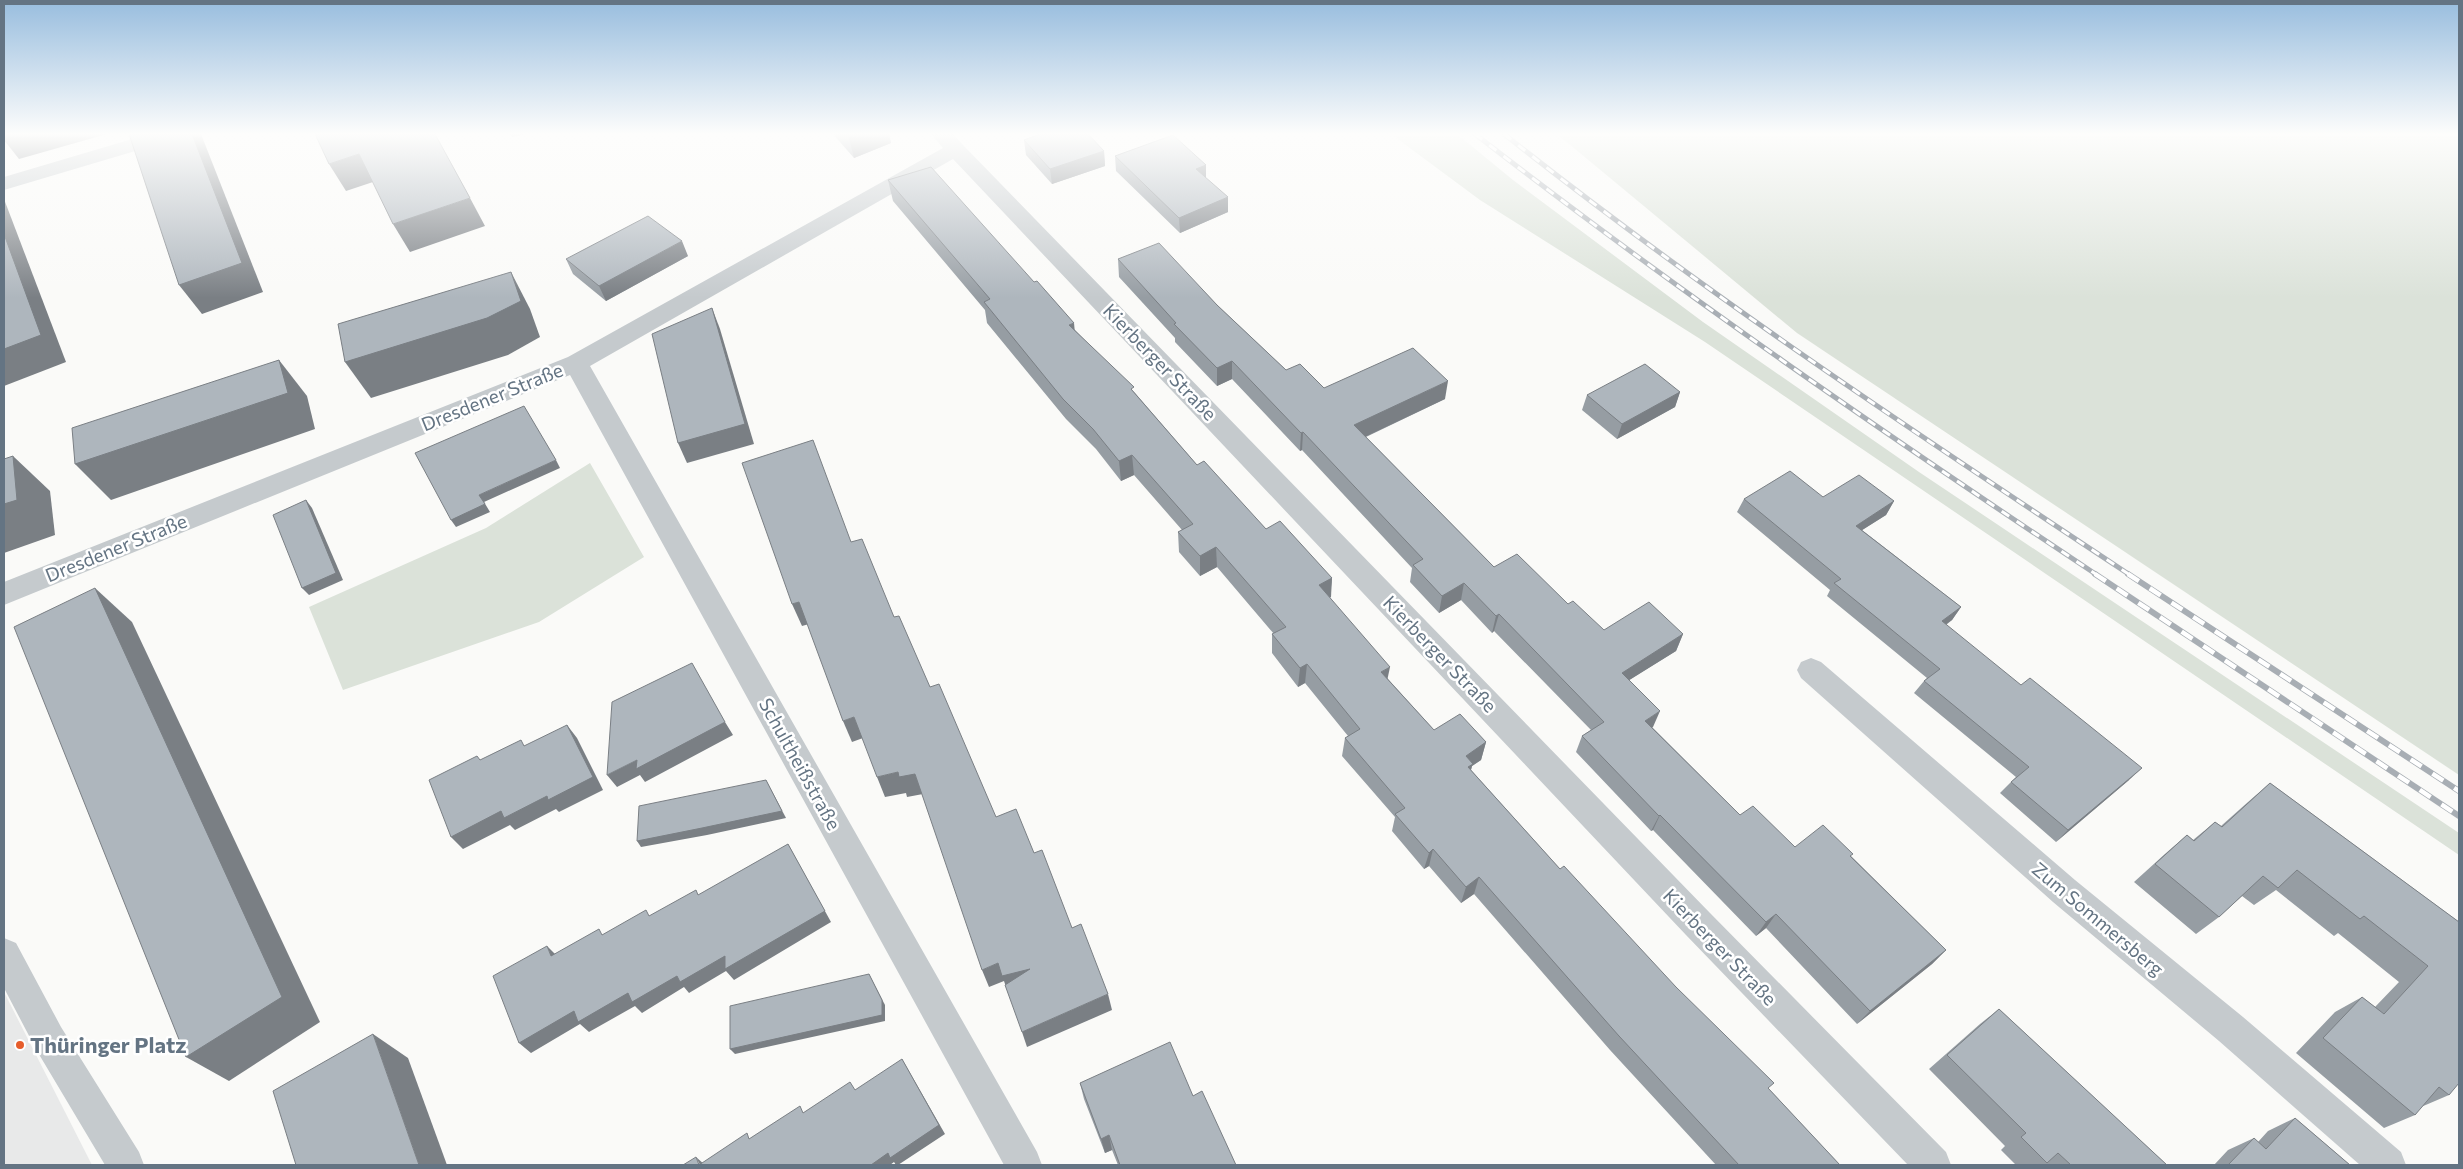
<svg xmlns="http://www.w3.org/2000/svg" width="2463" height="1169" font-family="Commissioner,sans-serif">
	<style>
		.built { fill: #e8e9e9 }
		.green { fill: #dbe2d9 }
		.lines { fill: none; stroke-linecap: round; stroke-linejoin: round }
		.street { fill: #c5cacd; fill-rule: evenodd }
		.rail-far1-casing { stroke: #a8aeb4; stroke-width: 5 }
		.rail-casing { stroke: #a8aeb4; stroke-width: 6 }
		.rail-far1 { stroke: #fff; stroke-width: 3; stroke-dasharray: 9; stroke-linecap: butt }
		.rail { stroke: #fff; stroke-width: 4.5; stroke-dasharray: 13; stroke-linecap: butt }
		.wall { fill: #969da3 }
		.shaded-wall { fill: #7a7f84 }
		.building { fill: #aeb6bd; stroke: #7a7f84 }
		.poi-dot { fill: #e65d2b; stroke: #fff; stroke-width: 2 }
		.labels { text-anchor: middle; stroke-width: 5; stroke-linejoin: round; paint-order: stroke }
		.street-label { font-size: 19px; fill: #647483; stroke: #fff }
		.near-poi-label { font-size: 22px; font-weight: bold; fill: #647483; stroke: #fff; text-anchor: start }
	</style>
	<rect width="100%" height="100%" fill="#fafaf8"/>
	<!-- built -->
	<path class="built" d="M 4,992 L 92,1165 L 4,1165 Z"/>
	<!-- green -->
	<g class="green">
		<path d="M 1391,134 L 1457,134 L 1513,180 L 1703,322 L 1919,472 L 2459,833 L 2459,855 L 1705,342 L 1480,200 Z"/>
		<path d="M 1557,134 L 2459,134 L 2459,775 L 1797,333 Z"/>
		<path d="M 590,463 L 644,557 L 539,622 L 343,690 L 309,607 L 486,528 Z"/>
	</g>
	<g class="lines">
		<!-- street -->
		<g class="street">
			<path d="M 149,134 L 182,134 L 179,138 L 4,190 L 4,177 Z"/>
			<path d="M 931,134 L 953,134 L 963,145 L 1710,913 L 1946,1152 L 1951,1165 L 1908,1165 L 1686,935 L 953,159 L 590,366 L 1037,1152 L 1042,1165 L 1004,1165 L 570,375 L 4,605 L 4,582 L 568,357 L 943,148 Z"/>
			<path d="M 1811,658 L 1821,662 L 2075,880 L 2243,1017 L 2401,1152 L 2406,1165 L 2360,1165 L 2219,1041 L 2053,902 L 1801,678 L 1797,670 L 1801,662 Z"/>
			<path d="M 4,938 L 16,943 L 61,1027 L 139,1152 L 144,1165 L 105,1165 L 37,1051 L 4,988 Z"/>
		</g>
		<defs>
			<g id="rail-far1">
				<path d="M 1475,134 C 1676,290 1885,434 2097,575"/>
				<path d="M 1504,134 C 1704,293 1917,434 2130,575"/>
			</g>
			<g id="rail">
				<path d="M 2095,574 L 2459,816"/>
				<path d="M 2128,574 L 2459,791"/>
			</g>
		</defs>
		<!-- rail-far1 casing -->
		<use href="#rail-far1" class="rail-far1-casing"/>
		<!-- rail casing -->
		<use href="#rail" class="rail-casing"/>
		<!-- rail-far1 -->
		<use href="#rail-far1" class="rail-far1"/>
		<!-- rail -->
		<use href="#rail" class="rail"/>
	</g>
	<!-- wall -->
	<g class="wall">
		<path d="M 833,134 L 889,134 L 891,143 L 854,158 Z"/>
		<path d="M 1024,140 L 1104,151 L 1105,166 L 1052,184 L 1026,155 Z"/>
		<path d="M 1115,156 L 1206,165 L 1206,178 L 1228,212 L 1180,233 L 1116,171 Z"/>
		<path d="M 888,180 L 1075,330 L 1135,393 L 1197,465 L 1266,529 L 1332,578 L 1330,598 L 1388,679 L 1434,730 L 1486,742 L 1481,760 L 1472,766 L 1471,770 L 1560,869 L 1768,1088 L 1840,1165 L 1716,1165 L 1610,1050 L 1474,894 L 1461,903 L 1429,866 L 1424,869 L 1392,831 L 1395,817 L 1342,756 L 1345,738 L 1348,736 L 1305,683 L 1298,687 L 1272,653 L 1272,634 L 1274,634 L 1217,567 L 1200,576 L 1179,552 L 1178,532 L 1182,530 L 1134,475 L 1121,481 L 1096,449 L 1066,419 L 987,323 L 985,310 L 893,201 Z"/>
		<path d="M 688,256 L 606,301 L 573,274 L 566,259 Z"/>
		<path d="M 1118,259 L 1217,305 L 1286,370 L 1324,388 L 1445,399 L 1366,437 L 1494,567 L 1568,604 L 1604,630 L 1683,634 L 1676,651 L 1629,680 L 1653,727 L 1652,727 L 1740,815 L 1795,847 L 1851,856 L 1946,950 L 1932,964 L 1857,1024 L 1766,928 L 1756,936 L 1653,830 L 1651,831 L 1576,752 L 1582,736 L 1591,730 L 1494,631 L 1492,633 L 1461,600 L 1439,613 L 1410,582 L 1412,568 L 1302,450 L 1300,451 L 1232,379 L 1217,386 L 1175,342 L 1175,338 L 1119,277 Z"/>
		<path d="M 1680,392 L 1675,407 L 1617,439 L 1582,410 L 1587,395 Z"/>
		<path d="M 1823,497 L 1894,501 L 1886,515 L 1862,530 L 1961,607 L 1952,620 L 1946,625 L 2129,780 L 2056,842 L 2000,793 L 2016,777 L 1914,693 L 1924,681 L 1927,678 L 1827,596 L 1830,590 L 1737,512 L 1744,499 Z"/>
		<path d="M 2270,783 L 2459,922 L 2449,1095 L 2421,1107 L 2415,1115 L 2384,1128 L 2296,1053 L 2335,1012 L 2362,997 L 2375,1007 L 2399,982 L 2338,933 L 2334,936 L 2276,890 L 2254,905 L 2242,896 L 2219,917 L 2196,934 L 2134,882 L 2166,853 L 2187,835 L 2193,840 L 2215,822 L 2221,826 L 2248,802 Z"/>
		<path d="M 1999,1009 L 2167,1165 L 2016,1165 L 2001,1150 L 2005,1146 L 1929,1069 L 1980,1024 Z"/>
		<path d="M 1080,1083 L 1193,1096 L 1236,1165 L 1118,1165 L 1112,1150 L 1105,1153 L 1084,1099 Z"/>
		<path d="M 2295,1118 L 2350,1165 L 2214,1165 L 2228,1150 L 2254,1138 L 2258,1142 L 2268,1131 Z"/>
	</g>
	<!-- shaded-wall -->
	<g class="shaded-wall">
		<path d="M 4,134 L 107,134 L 19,159 L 4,140 Z"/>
		<path d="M 192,134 L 201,134 L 263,292 L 202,314 L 179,285 Z"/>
		<path d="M 510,134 L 527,134 L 512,137 Z"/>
		<path d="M 848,134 L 889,134 L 891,143 L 854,158 Z"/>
		<path d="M 1104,151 L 1105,166 L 1052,184 L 1050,169 Z"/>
		<path d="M 359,154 L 376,181 L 346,191 L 329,164 Z"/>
		<path d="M 1206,165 L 1206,180 L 1196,169 Z"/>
		<path d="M 1228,197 L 1228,212 L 1180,233 L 1179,218 Z"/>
		<path d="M 470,198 L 485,226 L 410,252 L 393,224 Z"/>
		<path d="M 4,199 L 66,362 L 4,386 Z"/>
		<path d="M 682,241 L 688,256 L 606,301 L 599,286 Z"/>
		<path d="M 511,272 L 530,309 L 540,337 L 508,355 L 371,398 L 345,362 Z"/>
		<path d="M 712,308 L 720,329 L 754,444 L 687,463 L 678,443 Z"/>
		<path d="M 1074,323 L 1076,344 L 1069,325 Z"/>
		<path d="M 279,360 L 307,396 L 315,429 L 111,500 L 75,464 Z"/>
		<path d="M 1232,361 L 1232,379 L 1217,386 L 1217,368 Z"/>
		<path d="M 1448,381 L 1445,399 L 1352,443 L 1354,425 Z"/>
		<path d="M 1680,392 L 1675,407 L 1617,439 L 1622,424 Z"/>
		<path d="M 1303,432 L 1302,450 L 1300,451 L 1301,433 Z"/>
		<path d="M 1132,455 L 1134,475 L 1121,481 L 1119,461 Z"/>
		<path d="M 13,456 L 50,491 L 55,535 L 4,553 L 4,504 Z"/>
		<path d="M 556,460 L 560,468 L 484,502 L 490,512 L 456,527 L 451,520 L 479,495 Z"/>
		<path d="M 306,500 L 312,508 L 343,580 L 309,595 L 302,588 Z"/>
		<path d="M 1894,501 L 1886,515 L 1848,539 L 1856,526 Z"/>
		<path d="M 1216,547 L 1217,567 L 1200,576 L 1200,556 Z"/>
		<path d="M 1332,578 L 1331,597 L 1318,604 L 1319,585 Z"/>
		<path d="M 1464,583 L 1461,600 L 1439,613 L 1442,596 Z"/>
		<path d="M 95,588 L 132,622 L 320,1022 L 229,1081 L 186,1057 Z"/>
		<path d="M 799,602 L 809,624 L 802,626 L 792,604 Z"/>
		<path d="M 1961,607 L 1952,620 L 1932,634 L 1942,621 Z"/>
		<path d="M 1499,614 L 1494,631 L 1492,633 L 1496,616 Z"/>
		<path d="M 1683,634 L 1676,651 L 1615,689 L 1622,673 Z"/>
		<path d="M 1307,664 L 1305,683 L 1298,687 L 1300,668 Z"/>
		<path d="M 1390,667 L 1386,686 L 1381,672 Z"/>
		<path d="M 1660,711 L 1653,727 L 1638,737 L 1645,721 Z"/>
		<path d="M 854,717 L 863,738 L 852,742 L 843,721 Z"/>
		<path d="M 725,722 L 733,735 L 645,782 L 640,775 L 617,787 L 607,775 L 637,760 Z"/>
		<path d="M 567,725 L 577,738 L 603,790 L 559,812 L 556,809 L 515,830 L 510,825 L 463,849 L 451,837 Z"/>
		<path d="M 1486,742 L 1481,760 L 1472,766 L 1468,781 L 1466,756 Z"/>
		<path d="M 2142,768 L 2129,780 L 2056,842 L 2068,830 Z"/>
		<path d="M 898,772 L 915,774 L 923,794 L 907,797 L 906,793 L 885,797 L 877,777 Z"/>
		<path d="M 766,780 L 786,818 L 707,835 L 641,847 L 637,841 Z"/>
		<path d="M 1660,815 L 1653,830 L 1651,831 L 1659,816 Z"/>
		<path d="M 788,844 L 831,922 L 734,980 L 726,971 L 689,993 L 684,987 L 642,1013 L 635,1006 L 589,1032 L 580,1024 L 531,1053 L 519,1043 Z"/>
		<path d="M 1433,849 L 1429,866 L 1424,869 L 1429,853 Z"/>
		<path d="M 1479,877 L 1474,894 L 1461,903 L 1466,887 Z"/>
		<path d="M 1776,914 L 1766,928 L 1756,936 L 1766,922 Z"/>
		<path d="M 547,946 L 558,957 L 551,956 Z"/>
		<path d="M 1946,950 L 1932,964 L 1857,1024 L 1870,1011 Z"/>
		<path d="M 998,963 L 1030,969 L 1008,993 L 1004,981 L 989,987 L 982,970 Z"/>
		<path d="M 869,974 L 885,1005 L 885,1021 L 735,1054 L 730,1049 Z"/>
		<path d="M 1108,994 L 1112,1010 L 1027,1047 L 1022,1032 Z"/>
		<path d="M 373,1034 L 408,1058 L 447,1165 L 419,1165 Z"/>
		<path d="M 902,1059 L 945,1134 L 898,1165 L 896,1165 L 894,1162 L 890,1165 L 871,1165 Z"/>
		<path d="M 1109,1135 L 1112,1150 L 1105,1153 L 1101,1139 Z"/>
		<path d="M 696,1157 L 705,1165 L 700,1165 Z"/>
	</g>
	<!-- building -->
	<g class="building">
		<path d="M 129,134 L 192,134 L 242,263 L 179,285 Z"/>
		<path d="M 315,134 L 435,134 L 470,198 L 393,224 L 359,154 L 329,164 Z"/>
		<path d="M 1040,134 L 1088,134 L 1104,151 L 1050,169 L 1024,140 Z"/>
		<path d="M 1173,135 L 1206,165 L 1196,169 L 1228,197 L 1179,218 L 1115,156 Z"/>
		<path d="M 931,167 L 1034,282 L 1037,281 L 1074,323 L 1069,325 L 1134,387 L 1131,389 L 1197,465 L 1204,461 L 1266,529 L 1280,521 L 1332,578 L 1319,585 L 1390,667 L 1381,672 L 1434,730 L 1460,714 L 1486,742 L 1466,756 L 1473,764 L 1468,767 L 1560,869 L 1564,866 L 1676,987 L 1774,1083 L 1768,1088 L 1840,1165 L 1739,1165 L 1619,1036 L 1479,877 L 1466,887 L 1433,849 L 1429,853 L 1395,814 L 1405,808 L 1345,738 L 1360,729 L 1307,664 L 1300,668 L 1272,634 L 1286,627 L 1216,547 L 1200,556 L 1178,532 L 1193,524 L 1132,455 L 1119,461 L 1093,429 L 1063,399 L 984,302 L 990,299 L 888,180 Z"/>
		<path d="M 648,216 L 682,241 L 599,286 L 566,259 Z"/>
		<path d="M 4,234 L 41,335 L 4,349 Z"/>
		<path d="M 1159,243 L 1217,305 L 1286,370 L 1300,364 L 1324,388 L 1413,348 L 1448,381 L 1354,425 L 1494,567 L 1517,554 L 1568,604 L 1573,601 L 1604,630 L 1649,602 L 1683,634 L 1622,673 L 1660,711 L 1645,721 L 1740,815 L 1753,806 L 1795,847 L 1823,825 L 1853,854 L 1850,856 L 1946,950 L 1870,1011 L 1776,914 L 1766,922 L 1660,815 L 1659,816 L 1582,736 L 1604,722 L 1499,614 L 1496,616 L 1464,583 L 1442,596 L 1413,565 L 1423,559 L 1303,432 L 1301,433 L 1232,361 L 1217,368 L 1174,324 L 1176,323 L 1118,259 Z"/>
		<path d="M 511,272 L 521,301 L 487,318 L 345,362 L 338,324 Z"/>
		<path d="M 712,308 L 745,424 L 678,443 L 652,334 Z"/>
		<path d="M 279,360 L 288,393 L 75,464 L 72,428 Z"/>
		<path d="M 1645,364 L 1680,392 L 1622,424 L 1587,395 Z"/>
		<path d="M 524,406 L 556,460 L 479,495 L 485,504 L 451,520 L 415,453 Z"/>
		<path d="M 813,440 L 851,542 L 862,539 L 894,617 L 899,616 L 930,687 L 939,684 L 996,817 L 1016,809 L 1034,853 L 1042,850 L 1072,928 L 1081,924 L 1108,994 L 1022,1032 L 1005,985 L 1030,969 L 1002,976 L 998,963 L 982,970 L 915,774 L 899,777 L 898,772 L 877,777 L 854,717 L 843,721 L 799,602 L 792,604 L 742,463 Z"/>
		<path d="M 13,456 L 17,500 L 4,504 L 4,459 Z"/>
		<path d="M 1790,471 L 1823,497 L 1859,475 L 1894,501 L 1856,526 L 1961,607 L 1942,621 L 2021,685 L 2030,678 L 2142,768 L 2068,830 L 2011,782 L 2029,767 L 1924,681 L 1940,669 L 1834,583 L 1841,579 L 1744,499 Z"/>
		<path d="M 306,500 L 336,573 L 302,588 L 273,515 Z"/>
		<path d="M 95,588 L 282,997 L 186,1057 L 14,627 Z"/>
		<path d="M 692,663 L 725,722 L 636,769 L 637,760 L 607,775 L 612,702 Z"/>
		<path d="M 567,725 L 593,777 L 548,800 L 547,796 L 504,818 L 501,811 L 451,837 L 429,780 L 477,756 L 480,760 L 521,740 L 524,746 Z"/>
		<path d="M 766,780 L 782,811 L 702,828 L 637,841 L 639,806 Z"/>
		<path d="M 2270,783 L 2459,922 L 2459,1083 L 2449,1095 L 2439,1087 L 2415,1115 L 2323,1038 L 2362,997 L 2384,1014 L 2428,966 L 2364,916 L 2360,919 L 2297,870 L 2278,888 L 2263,876 L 2219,917 L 2155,864 L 2187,835 L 2194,841 L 2215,822 L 2222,827 Z"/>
		<path d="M 788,844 L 825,911 L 725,969 L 725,956 L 680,982 L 677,976 L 632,1002 L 628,993 L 578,1022 L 574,1011 L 519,1043 L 493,976 L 547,946 L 551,956 L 599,929 L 602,935 L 646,910 L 649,916 L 696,890 L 698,895 Z"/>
		<path d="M 869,974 L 882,1000 L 882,1015 L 730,1049 L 730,1006 Z"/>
		<path d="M 1999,1009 L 2167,1165 L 2071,1165 L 2058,1153 L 2047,1163 L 2021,1137 L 2026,1133 L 1947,1055 Z"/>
		<path d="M 373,1034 L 419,1165 L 296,1165 L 273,1091 Z"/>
		<path d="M 1170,1042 L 1193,1096 L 1202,1091 L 1236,1165 L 1120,1165 L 1109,1135 L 1101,1139 L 1080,1083 Z"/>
		<path d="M 902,1059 L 939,1125 L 890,1158 L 888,1153 L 871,1165 L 683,1165 L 696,1157 L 699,1165 L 747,1133 L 749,1139 L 800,1106 L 803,1113 L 850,1082 L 855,1090 Z"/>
		<path d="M 2295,1118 L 2350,1165 L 2228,1165 L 2254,1138 L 2266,1149 Z"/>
	</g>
	<!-- sky -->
	<linearGradient id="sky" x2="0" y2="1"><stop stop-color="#98bdde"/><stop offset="0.45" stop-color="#fdfdfc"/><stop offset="1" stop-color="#fdfdfc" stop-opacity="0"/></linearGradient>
	<rect width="2463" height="298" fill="url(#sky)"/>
	<!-- markers -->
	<circle class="poi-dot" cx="20" cy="1045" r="5"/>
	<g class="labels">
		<!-- street labels -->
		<g class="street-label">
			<text transform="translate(1160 362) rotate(46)" y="7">Kierberger Straße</text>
			<text transform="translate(492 397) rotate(-22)" y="7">Dresdener Straße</text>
			<text transform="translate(116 548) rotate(-22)" y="7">Dresdener Straße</text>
			<text transform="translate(1440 654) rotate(46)" y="7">Kierberger Straße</text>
			<text transform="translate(800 764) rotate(61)" y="7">Schultheißstraße</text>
			<text transform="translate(2098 919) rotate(40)" y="7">Zum Sommersberg</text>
			<text transform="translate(1720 947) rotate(46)" y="7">Kierberger Straße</text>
		</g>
		<!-- near-poi labels -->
		<g class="near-poi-label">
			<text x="30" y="1053">Thüringer Platz</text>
		</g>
	</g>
	<!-- border -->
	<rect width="2463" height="1169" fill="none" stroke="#647483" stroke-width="10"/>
</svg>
